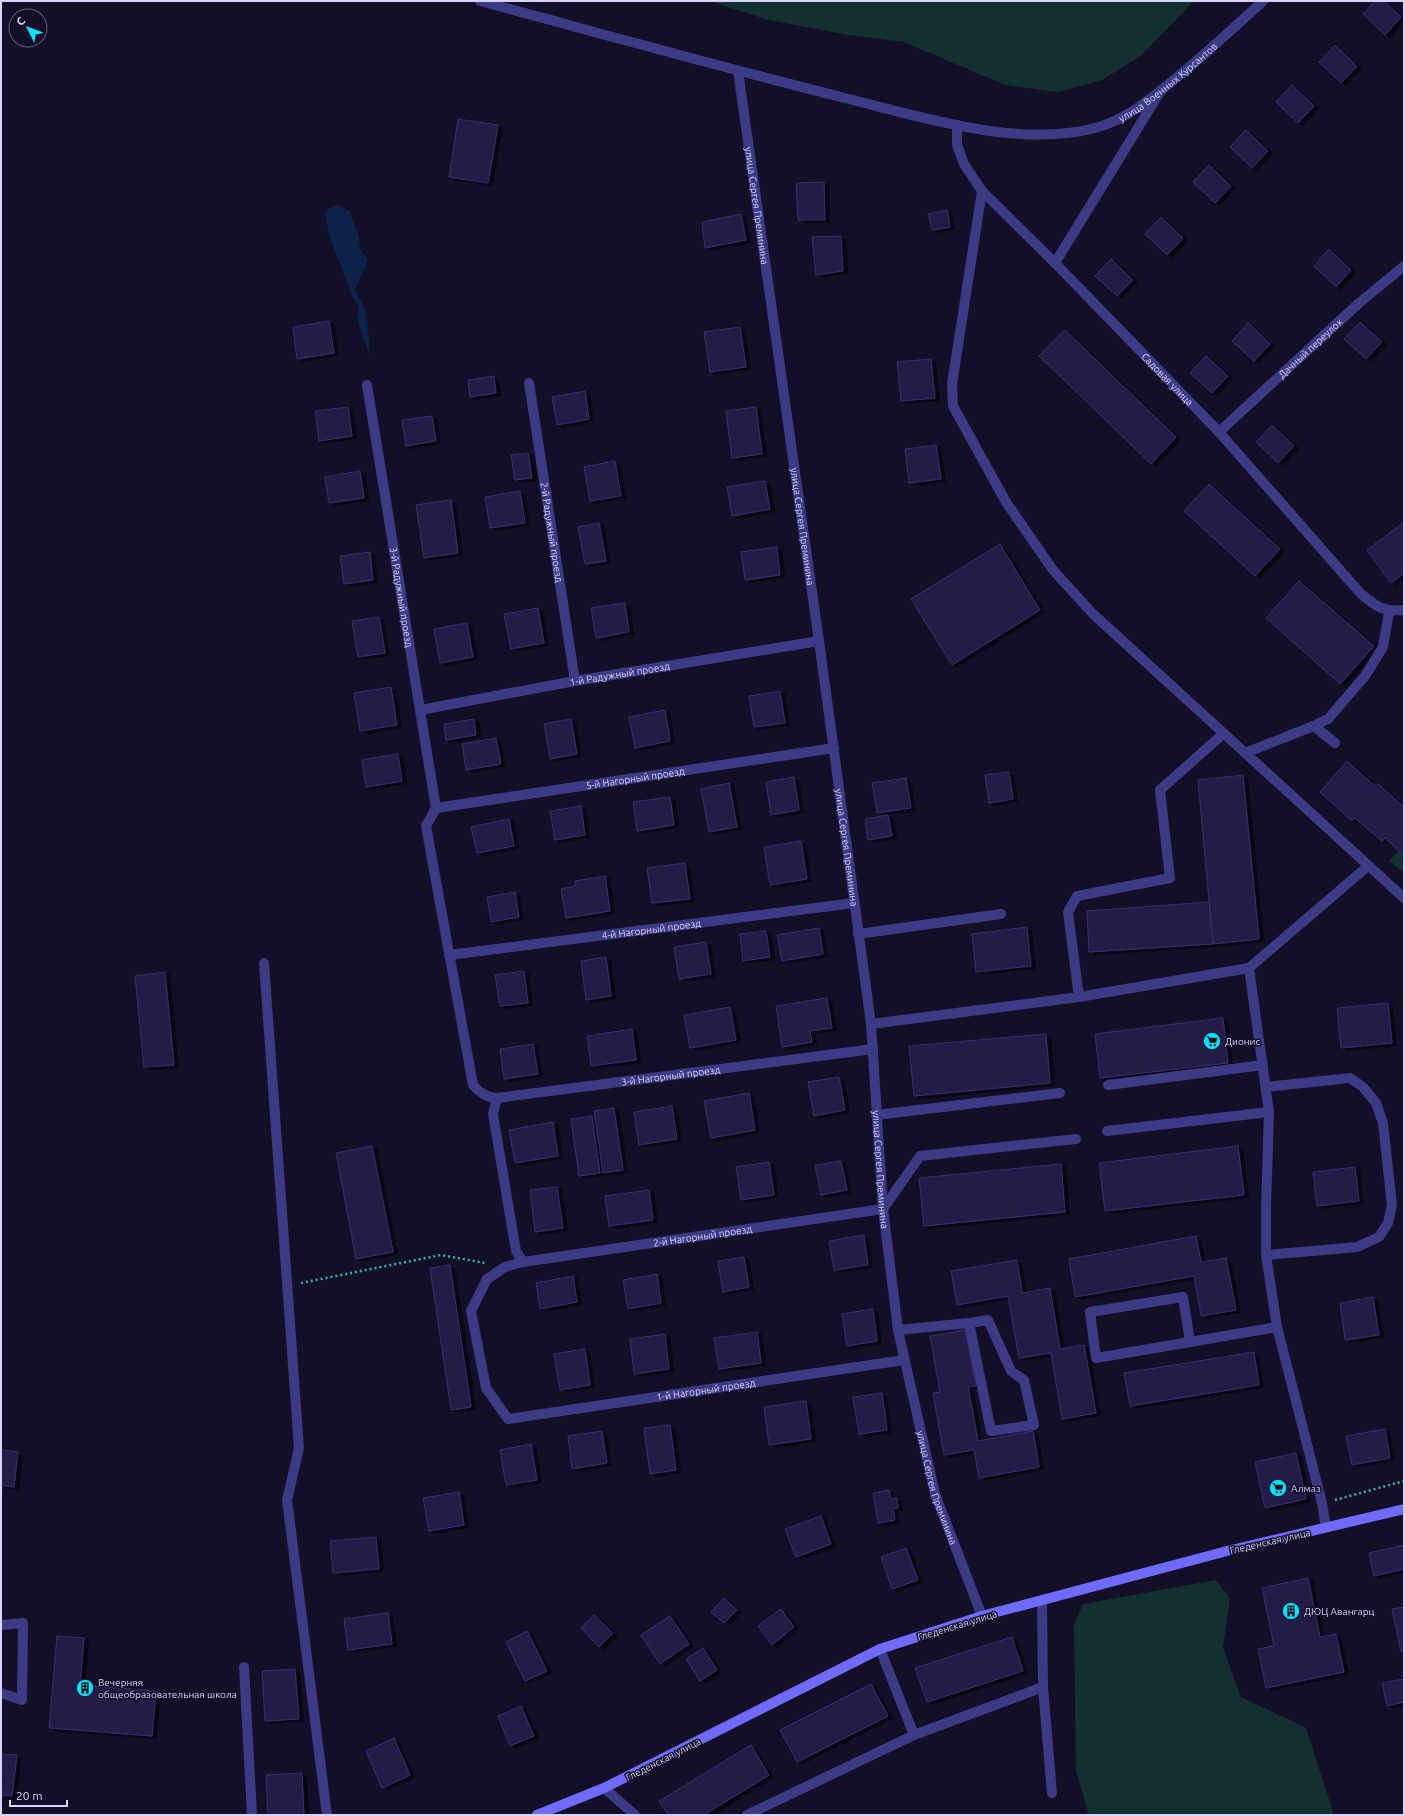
<svg xmlns="http://www.w3.org/2000/svg" width="1405" height="1816" font-family="Ubuntu,sans-serif">
	<style>
		.green { fill: #12302f }
		.water { fill: #0c2248 }
		.building { fill: #241b47; stroke: #3b2d73; filter: url(#shadow) }
		.lines { fill: none; stroke-linecap: round; stroke-linejoin: round }
		.path { stroke: #2fb8b0; stroke-width: 2.5; stroke-dasharray: 2 3; stroke-linecap: butt }
		.service { stroke: #3d3a85; stroke-width: 10 }
		.minor { stroke: #3d3a85; stroke-width: 10 }
		.tertiary { stroke: #3d3a85; stroke-width: 10 }
		.secondary { stroke: #6f6bff; stroke-width: 10 }
		.labels { text-anchor: middle; stroke-width: 3; stroke-linejoin: round; paint-order: stroke }
		.street-label { font-size: 10px; fill: #d9d4ff; stroke: #130f26 }
		.poi-label { font-size: 10px; fill: #d9d4ff; stroke: #130f26; text-anchor: start }
	</style>
	<defs>
		<filter id="shadow"><feDropShadow dx="4.5" dy="2.5" stdDeviation="0" flood-color="#0009"/></filter>
	</defs>
	<rect width="100%" height="100%" fill="#130f26"/>
	<!-- green -->
	<g class="green">
		<path d="M 709,1 L 1194,1 L 1142,55 L 1102,80 L 1059,92 L 1005,85 L 904,42 L 848,35 L 769,20 Z"/>
		<path d="M 1404,845 L 1404,873 L 1389,861 Z"/>
		<path d="M 1216,1580 L 1230,1599 L 1223,1648 L 1241,1697 L 1306,1728 L 1334,1815 L 1089,1815 L 1076,1771 L 1074,1625 L 1083,1604 Z"/>
	</g>
	<!-- water -->
	<path class="water" d="M 337,205 L 350,211 L 359,238 L 360,249 L 368,260 C 365,271 357,280 355,292 C 369,308 369,334 369,354 L 357,319 L 359,307 C 351,297 351,293 347,282 C 339,259 328,238 325,213 L 330,208 Z"/>
	<!-- building -->
	<g class="building">
		<path d="M 1375,1 L 1384,1 L 1401,17 L 1385,35 L 1363,14 Z"/>
		<path d="M 1335,45 L 1357,66 L 1341,83 L 1319,62 Z"/>
		<path d="M 1292,85 L 1314,106 L 1298,123 L 1276,102 Z"/>
		<path d="M 458,119 L 498,125 L 488,183 L 449,177 Z"/>
		<path d="M 1246,130 L 1268,151 L 1252,168 L 1230,147 Z"/>
		<path d="M 1209,165 L 1231,186 L 1215,203 L 1193,182 Z"/>
		<path d="M 824,182 L 825,220 L 798,220 L 796,183 Z"/>
		<path d="M 947,210 L 950,227 L 932,230 L 928,214 Z"/>
		<path d="M 741,214 L 746,240 L 705,248 L 702,222 Z"/>
		<path d="M 1161,217 L 1183,238 L 1167,255 L 1145,234 Z"/>
		<path d="M 841,236 L 843,271 L 816,275 L 812,237 Z"/>
		<path d="M 1329,249 L 1351,270 L 1336,287 L 1314,266 Z"/>
		<path d="M 1111,259 L 1133,280 L 1117,296 L 1095,276 Z"/>
		<path d="M 329,321 L 334,353 L 297,359 L 293,327 Z"/>
		<path d="M 1360,322 L 1382,342 L 1366,359 L 1344,339 Z"/>
		<path d="M 1248,323 L 1270,344 L 1254,361 L 1232,341 Z"/>
		<path d="M 740,327 L 746,367 L 710,372 L 704,332 Z"/>
		<path d="M 1065,330 L 1176,437 L 1151,464 L 1039,356 Z"/>
		<path d="M 1206,356 L 1228,376 L 1212,393 L 1190,373 Z"/>
		<path d="M 931,359 L 935,398 L 901,401 L 897,362 Z"/>
		<path d="M 494,376 L 496,393 L 470,397 L 468,380 Z"/>
		<path d="M 585,391 L 589,419 L 557,425 L 552,397 Z"/>
		<path d="M 348,407 L 352,436 L 319,441 L 315,411 Z"/>
		<path d="M 756,407 L 762,454 L 732,458 L 726,411 Z"/>
		<path d="M 432,416 L 436,441 L 406,446 L 402,420 Z"/>
		<path d="M 1272,425 L 1294,446 L 1278,463 L 1256,442 Z"/>
		<path d="M 936,445 L 941,479 L 909,483 L 905,449 Z"/>
		<path d="M 528,453 L 532,478 L 515,480 L 511,455 Z"/>
		<path d="M 615,461 L 621,496 L 590,501 L 584,467 Z"/>
		<path d="M 360,471 L 364,498 L 329,503 L 325,477 Z"/>
		<path d="M 765,481 L 770,509 L 732,516 L 727,487 Z"/>
		<path d="M 1209,484 L 1280,549 L 1255,576 L 1184,511 Z"/>
		<path d="M 520,491 L 525,523 L 490,528 L 485,497 Z"/>
		<path d="M 451,500 L 458,553 L 424,558 L 416,505 Z"/>
		<path d="M 1404,522 L 1404,573 L 1391,583 L 1367,550 Z"/>
		<path d="M 599,523 L 606,561 L 585,564 L 578,527 Z"/>
		<path d="M 1000,544 L 1040,610 L 952,665 L 911,599 Z"/>
		<path d="M 777,547 L 780,575 L 745,580 L 741,552 Z"/>
		<path d="M 370,552 L 373,580 L 344,584 L 340,556 Z"/>
		<path d="M 1299,581 L 1374,646 L 1340,684 L 1266,618 Z"/>
		<path d="M 625,603 L 629,632 L 596,638 L 591,608 Z"/>
		<path d="M 538,608 L 544,643 L 511,649 L 504,614 Z"/>
		<path d="M 379,617 L 385,653 L 358,657 L 352,621 Z"/>
		<path d="M 467,623 L 473,657 L 440,663 L 434,629 Z"/>
		<path d="M 391,687 L 397,725 L 360,731 L 354,693 Z"/>
		<path d="M 780,691 L 785,723 L 754,727 L 749,696 Z"/>
		<path d="M 665,710 L 670,741 L 635,748 L 629,717 Z"/>
		<path d="M 474,719 L 476,735 L 446,740 L 444,724 Z"/>
		<path d="M 571,719 L 577,754 L 550,759 L 544,724 Z"/>
		<path d="M 496,738 L 501,764 L 466,770 L 462,744 Z"/>
		<path d="M 398,754 L 402,781 L 366,787 L 362,760 Z"/>
		<path d="M 1347,761 L 1375,786 L 1378,784 L 1404,807 L 1404,856 L 1385,838 L 1382,841 L 1355,818 L 1352,821 L 1320,792 Z"/>
		<path d="M 1009,772 L 1013,799 L 989,803 L 985,775 Z"/>
		<path d="M 1243,775 L 1259,939 L 1213,944 L 1198,780 Z"/>
		<path d="M 794,777 L 799,810 L 771,815 L 766,782 Z"/>
		<path d="M 906,778 L 911,808 L 877,813 L 872,783 Z"/>
		<path d="M 729,783 L 737,827 L 709,832 L 701,789 Z"/>
		<path d="M 670,797 L 674,825 L 637,831 L 633,802 Z"/>
		<path d="M 581,806 L 585,835 L 555,840 L 550,811 Z"/>
		<path d="M 888,815 L 892,836 L 868,840 L 865,819 Z"/>
		<path d="M 509,819 L 514,846 L 477,853 L 471,827 Z"/>
		<path d="M 801,841 L 807,879 L 770,885 L 764,847 Z"/>
		<path d="M 685,863 L 690,899 L 652,903 L 647,868 Z"/>
		<path d="M 605,876 L 610,911 L 566,918 L 561,889 L 575,886 L 575,881 Z"/>
		<path d="M 515,892 L 519,917 L 491,922 L 487,897 Z"/>
		<path d="M 1209,902 L 1213,944 L 1089,952 L 1087,911 Z"/>
		<path d="M 1027,927 L 1031,966 L 976,972 L 972,934 Z"/>
		<path d="M 819,928 L 823,954 L 782,961 L 777,935 Z"/>
		<path d="M 766,931 L 770,957 L 743,961 L 740,934 Z"/>
		<path d="M 706,942 L 711,974 L 679,979 L 674,947 Z"/>
		<path d="M 606,957 L 611,996 L 586,1000 L 581,961 Z"/>
		<path d="M 524,971 L 528,1003 L 500,1006 L 495,975 Z"/>
		<path d="M 165,972 L 174,1065 L 144,1067 L 135,976 Z"/>
		<path d="M 827,998 L 832,1028 L 810,1031 L 812,1042 L 782,1047 L 776,1006 Z"/>
		<path d="M 1388,1003 L 1392,1043 L 1341,1048 L 1337,1008 Z"/>
		<path d="M 730,1007 L 736,1040 L 690,1048 L 684,1015 Z"/>
		<path d="M 1223,1018 L 1228,1063 L 1100,1078 L 1095,1034 Z"/>
		<path d="M 632,1029 L 636,1060 L 591,1066 L 587,1036 Z"/>
		<path d="M 1046,1034 L 1050,1083 L 914,1096 L 909,1046 Z"/>
		<path d="M 533,1044 L 538,1074 L 504,1079 L 500,1049 Z"/>
		<path d="M 839,1077 L 845,1110 L 814,1116 L 808,1082 Z"/>
		<path d="M 749,1093 L 755,1130 L 711,1138 L 704,1101 Z"/>
		<path d="M 672,1106 L 677,1139 L 639,1145 L 634,1112 Z"/>
		<path d="M 614,1108 L 623,1170 L 603,1173 L 594,1111 Z"/>
		<path d="M 592,1116 L 600,1173 L 579,1176 L 571,1119 Z"/>
		<path d="M 553,1122 L 558,1156 L 515,1163 L 509,1130 Z"/>
		<path d="M 372,1146 L 393,1252 L 356,1259 L 336,1153 Z"/>
		<path d="M 1238,1146 L 1244,1195 L 1105,1211 L 1099,1163 Z"/>
		<path d="M 841,1161 L 847,1190 L 821,1195 L 815,1165 Z"/>
		<path d="M 769,1162 L 774,1195 L 741,1200 L 736,1167 Z"/>
		<path d="M 1061,1164 L 1065,1212 L 924,1226 L 919,1178 Z"/>
		<path d="M 1355,1167 L 1359,1201 L 1317,1206 L 1313,1172 Z"/>
		<path d="M 557,1187 L 563,1228 L 535,1232 L 530,1190 Z"/>
		<path d="M 649,1190 L 653,1220 L 609,1226 L 605,1196 Z"/>
		<path d="M 864,1235 L 868,1265 L 834,1270 L 829,1241 Z"/>
		<path d="M 1196,1236 L 1201,1262 L 1226,1258 L 1236,1310 L 1201,1316 L 1194,1276 L 1075,1297 L 1069,1259 Z"/>
		<path d="M 744,1257 L 749,1287 L 723,1292 L 718,1261 Z"/>
		<path d="M 1017,1260 L 1022,1293 L 1050,1288 L 1060,1349 L 1084,1345 L 1096,1413 L 1062,1419 L 1051,1353 L 1019,1358 L 1008,1296 L 957,1305 L 951,1271 Z"/>
		<path d="M 450,1265 L 471,1407 L 451,1410 L 430,1268 Z"/>
		<path d="M 657,1274 L 661,1303 L 628,1309 L 623,1280 Z"/>
		<path d="M 573,1276 L 577,1302 L 540,1309 L 536,1283 Z"/>
		<path d="M 1373,1297 L 1379,1335 L 1345,1340 L 1340,1303 Z"/>
		<path d="M 873,1309 L 877,1341 L 847,1346 L 842,1314 Z"/>
		<path d="M 965,1330 L 976,1386 L 968,1387 L 978,1441 L 1033,1431 L 1039,1467 L 979,1478 L 974,1450 L 944,1455 L 933,1393 L 940,1392 L 930,1336 Z"/>
		<path d="M 757,1332 L 761,1363 L 719,1369 L 714,1338 Z"/>
		<path d="M 665,1334 L 669,1369 L 634,1374 L 630,1339 Z"/>
		<path d="M 585,1349 L 590,1385 L 560,1390 L 554,1354 Z"/>
		<path d="M 1254,1352 L 1259,1385 L 1130,1406 L 1124,1373 Z"/>
		<path d="M 882,1393 L 887,1430 L 859,1434 L 853,1397 Z"/>
		<path d="M 806,1401 L 811,1439 L 769,1445 L 764,1407 Z"/>
		<path d="M 670,1425 L 676,1470 L 650,1474 L 644,1428 Z"/>
		<path d="M 1385,1429 L 1390,1458 L 1352,1465 L 1346,1436 Z"/>
		<path d="M 602,1431 L 607,1463 L 572,1469 L 568,1436 Z"/>
		<path d="M 531,1444 L 537,1480 L 506,1485 L 500,1450 Z"/>
		<path d="M 1,1450 L 18,1452 L 14,1487 L 1,1485 Z"/>
		<path d="M 1296,1453 L 1306,1499 L 1265,1508 L 1255,1462 Z"/>
		<path d="M 889,1490 L 891,1499 L 897,1498 L 898,1508 L 893,1508 L 895,1520 L 878,1523 L 873,1493 Z"/>
		<path d="M 459,1492 L 464,1525 L 429,1531 L 423,1498 Z"/>
		<path d="M 821,1516 L 831,1544 L 796,1557 L 785,1529 Z"/>
		<path d="M 376,1537 L 379,1569 L 333,1573 L 330,1541 Z"/>
		<path d="M 1404,1545 L 1404,1569 L 1374,1576 L 1369,1553 Z"/>
		<path d="M 906,1548 L 918,1580 L 892,1589 L 881,1557 Z"/>
		<path d="M 1308,1578 L 1320,1637 L 1336,1634 L 1344,1672 L 1266,1688 L 1258,1649 L 1274,1646 L 1262,1588 Z"/>
		<path d="M 724,1598 L 737,1610 L 724,1623 L 711,1612 Z"/>
		<path d="M 1404,1607 L 1404,1651 L 1401,1652 L 1392,1609 Z"/>
		<path d="M 781,1609 L 794,1627 L 772,1645 L 758,1626 Z"/>
		<path d="M 388,1613 L 392,1644 L 348,1650 L 344,1619 Z"/>
		<path d="M 594,1615 L 613,1633 L 599,1647 L 581,1628 Z"/>
		<path d="M 670,1616 L 689,1644 L 660,1664 L 641,1635 Z"/>
		<path d="M 527,1631 L 547,1671 L 525,1681 L 506,1642 Z"/>
		<path d="M 57,1636 L 84,1638 L 80,1685 L 156,1691 L 152,1736 L 49,1728 Z"/>
		<path d="M 1012,1637 L 1023,1671 L 927,1702 L 915,1668 Z"/>
		<path d="M 703,1648 L 717,1670 L 700,1681 L 686,1659 Z"/>
		<path d="M 295,1669 L 299,1719 L 265,1721 L 262,1671 Z"/>
		<path d="M 1404,1679 L 1404,1702 L 1387,1706 L 1382,1683 Z"/>
		<path d="M 871,1684 L 888,1716 L 797,1762 L 780,1730 Z"/>
		<path d="M 521,1706 L 534,1736 L 510,1746 L 498,1716 Z"/>
		<path d="M 394,1738 L 410,1775 L 382,1788 L 366,1751 Z"/>
		<path d="M 751,1745 L 769,1775 L 704,1815 L 668,1815 L 659,1801 Z"/>
		<path d="M 1,1754 L 17,1755 L 12,1796 L 1,1795 Z"/>
		<path d="M 302,1773 L 304,1815 L 268,1815 L 266,1775 Z"/>
	</g>
	<g class="lines">
		<!-- path -->
		<g class="path">
			<path d="M 301,1283 L 441,1255 L 485,1263"/>
			<path d="M 1335,1500 L 1404,1481"/>
		</g>
		<!-- service -->
		<g class="service">
			<path d="M 982,191 L 952,384 L 953,406 L 1006,502 L 1053,570 L 1092,613 L 1404,898"/>
			<path d="M 1314,726 L 1335,743"/>
			<path d="M 1245,753 L 1311,727 L 1328,719 L 1365,676 L 1383,647 L 1389,612"/>
			<path id="s1" d="M 436,808 L 426,826 L 473,1085 C 480,1093 486,1097 497,1098 L 873,1049"/>
			<path d="M 858,934 L 1001,914"/>
			<path id="s2" d="M 449,955 L 854,903"/>
			<path d="M 1079,997 L 1068,912 L 1077,896 L 1170,878 L 1160,790 L 1223,734"/>
			<path d="M 1108,1085 L 1263,1065"/>
			<path d="M 1266,1087 L 1350,1078 L 1363,1087 L 1376,1103 L 1383,1123 L 1392,1205 L 1388,1223 L 1379,1237 L 1357,1247 L 1266,1255"/>
			<path d="M 497,1098 L 493,1114 L 516,1251 L 523,1262"/>
			<path d="M 876,1115 L 1060,1093"/>
			<path d="M 1107,1131 L 1269,1112"/>
			<path d="M 898,1330 L 969,1323 L 991,1431 L 1034,1425 L 1024,1380 L 1011,1371 L 988,1320 L 969,1323"/>
			<path d="M 1190,1342 L 1096,1358 L 1090,1312 L 1183,1297 L 1190,1342 L 1277,1327"/>
			<path id="s3" d="M 508,1419 L 486,1388 L 471,1311 L 487,1279 L 505,1267 L 523,1262 L 883,1209 L 920,1156 L 1076,1139"/>
			<path d="M 1326,1527 L 1322,1503 L 1277,1327 L 1266,1255 L 1266,1208 L 1269,1112 L 1249,968 L 1368,866"/>
			<path d="M 1042,1601 L 1043,1687 L 1052,1793"/>
			<path d="M 1,1625 L 23,1623 L 22,1700 L 1,1693"/>
			<path d="M 880,1649 L 914,1735"/>
			<path d="M 244,1667 L 252,1815"/>
			<path d="M 604,1788 L 635,1815"/>
			<path d="M 747,1815 L 914,1735 L 1043,1687"/>
		</g>
		<!-- minor -->
		<g class="minor">
			<path id="s4" d="M 738,71 L 819,641 L 871,1024 L 883,1209 L 898,1330 L 935,1494 L 982,1616"/>
			<path id="s5" d="M 957,125 L 957,145 L 964,164 L 982,191 L 1055,263 L 1219,432 L 1361,594 C 1377,607 1383,612 1404,610"/>
			<path d="M 1055,263 L 1160,92"/>
			<path id="s6" d="M 529,383 L 575,681"/>
			<path id="s7" d="M 367,385 L 436,808 L 834,748"/>
			<path id="s8" d="M 1219,432 L 1359,303 L 1404,266"/>
			<path id="s9" d="M 420,710 L 575,681 L 819,641"/>
			<path d="M 264,963 L 299,1448 L 287,1500 L 327,1815"/>
			<path d="M 871,1024 L 1079,997 L 1249,968"/>
			<path id="s10" d="M 508,1419 L 904,1360"/>
		</g>
		<!-- tertiary -->
		<path class="tertiary" id="s11" d="M 480,1 C 599,33 717,66 837,96 C 915,115 1016,149 1095,128 C 1130,119 1160,91 1187,69 C 1213,47 1238,24 1263,1"/>
		<!-- secondary -->
		<path class="secondary" d="M 537,1815 L 604,1788 L 880,1649 L 982,1616 L 1227,1551 L 1404,1509"/>
	</g>
	<!-- icons -->
	<defs>
		<symbol id="supermarket-disc" viewBox="-11 -11 22 22"><circle r="9.5" fill="#00e5ff" stroke="#130f26"/><path d="M-6-5.5h2.5l.6 2H6L4.5 2H-2.5L-4.4-4H-6ZM-1.5 3.2a1.3 1.3 0 1 0 .1 0ZM3 3.2a1.3 1.3 0 1 0 .1 0Z" fill="#111"/></symbol>
		<symbol id="building-disc" viewBox="-11 -11 22 22"><circle r="9.5" fill="#00e5ff" stroke="#130f26"/><path d="M-4-6H4V6H1V3H-1V6H-4ZM-2.5-4.3h1.7v1.8h-1.7ZM.8-4.3h1.7v1.8H.8ZM-2.5-1h1.7V.8h-1.7ZM.8-1h1.7V.8H.8Z" fill="#111"/></symbol>
	</defs>
	<g fill-rule="evenodd">
		<use href="#supermarket-disc" x="1202" y="1031" width="20" height="20"/>
		<use href="#supermarket-disc" x="1268" y="1478" width="20" height="20"/>
		<use href="#building-disc" x="1281" y="1601" width="20" height="20"/>
		<use href="#building-disc" x="75" y="1678" width="20" height="20"/>
	</g>
	<g class="labels">
		<!-- street labels -->
		<g class="street-label">
			<text dy="4" stroke="none"><textPath href="#s11" startOffset="719">улица Военных Курсантов</textPath></text>
			<text dy="4" stroke="none"><textPath href="#s4" startOffset="136">улица Сергея Преминина</textPath></text>
			<text dy="4" stroke="none"><textPath href="#s8" startOffset="124">Дачный переулок</textPath></text>
			<text dy="4" stroke="none"><textPath href="#s5" startOffset="337">Садовая улица</textPath></text>
			<text dy="4" stroke="none"><textPath href="#s4" startOffset="460">улица Сергея Преминина</textPath></text>
			<text dy="4" stroke="none"><textPath href="#s6" startOffset="151">2-й Радужный проезд</textPath></text>
			<text dy="4" stroke="none"><textPath href="#s7" startOffset="215">3-й Радужный проезд</textPath></text>
			<text dy="4" stroke="none"><textPath href="#s9" startOffset="203">1-й Радужный проезд</textPath></text>
			<text dy="4" stroke="none"><textPath href="#s7" startOffset="630">5-й Нагорный проезд</textPath></text>
			<text dy="4" stroke="none"><textPath href="#s4" startOffset="784">улица Сергея Преминина</textPath></text>
			<text dy="4" stroke="none"><textPath href="#s2" startOffset="204">4-й Нагорный проезд</textPath></text>
			<text dy="4" stroke="none"><textPath href="#s1" startOffset="487">3-й Нагорный проезд</textPath></text>
			<text dy="4" stroke="none"><textPath href="#s4" startOffset="1108">улица Сергея Преминина</textPath></text>
			<text dy="4" stroke="none"><textPath href="#s3" startOffset="374">2-й Нагорный проезд</textPath></text>
			<text dy="4" stroke="none"><textPath href="#s10" startOffset="200">1-й Нагорный проезд</textPath></text>
			<text dy="4" stroke="none"><textPath href="#s4" startOffset="1432">улица Сергея Преминина</textPath></text>
			<text transform="translate(1270 1541) rotate(-13)" y="4">Гледенская улица</text>
			<text transform="translate(957 1625) rotate(-17)" y="4">Гледенская улица</text>
			<text transform="translate(663 1759) rotate(-27)" y="4">Гледенская улица</text>
		</g>
		<!-- poi labels -->
		<g class="poi-label">
			<text x="1225" y="1045">Дионис</text>
			<text x="1291" y="1492">Алмаз</text>
			<text x="1304" y="1615">ДЮЦ Авангарц</text>
			<text x="98" y="1686">Вечерняя<tspan x="98" dy="12">общеобразовательная школа</tspan></text>
		</g>
	</g>
	<!-- border -->
	<rect width="1405" height="1816" fill="none" stroke="#d9d4ff" stroke-width="4"/>
	<!-- north arrow -->
	<g transform="translate(28 28) rotate(312)"><circle r="19" fill="#130f26" stroke="#625e7d"/>
	<path d="M0-3L7 15L0 10L-7 15Z" fill="#00e5ff"/>
	<text y="-6" font-size="11" font-weight="bold" text-anchor="middle" fill="#d9d4ff">С</text>
	</g>
	<!-- scale -->
	<path d="M10 1800v6h57v-6" fill="none" stroke="#d9d4ff" stroke-width="2"/>
	<text x="16" y="1800" font-size="12" fill="#d9d4ff" stroke="#130f26" stroke-width="3" paint-order="stroke">20 m</text>
</svg>
